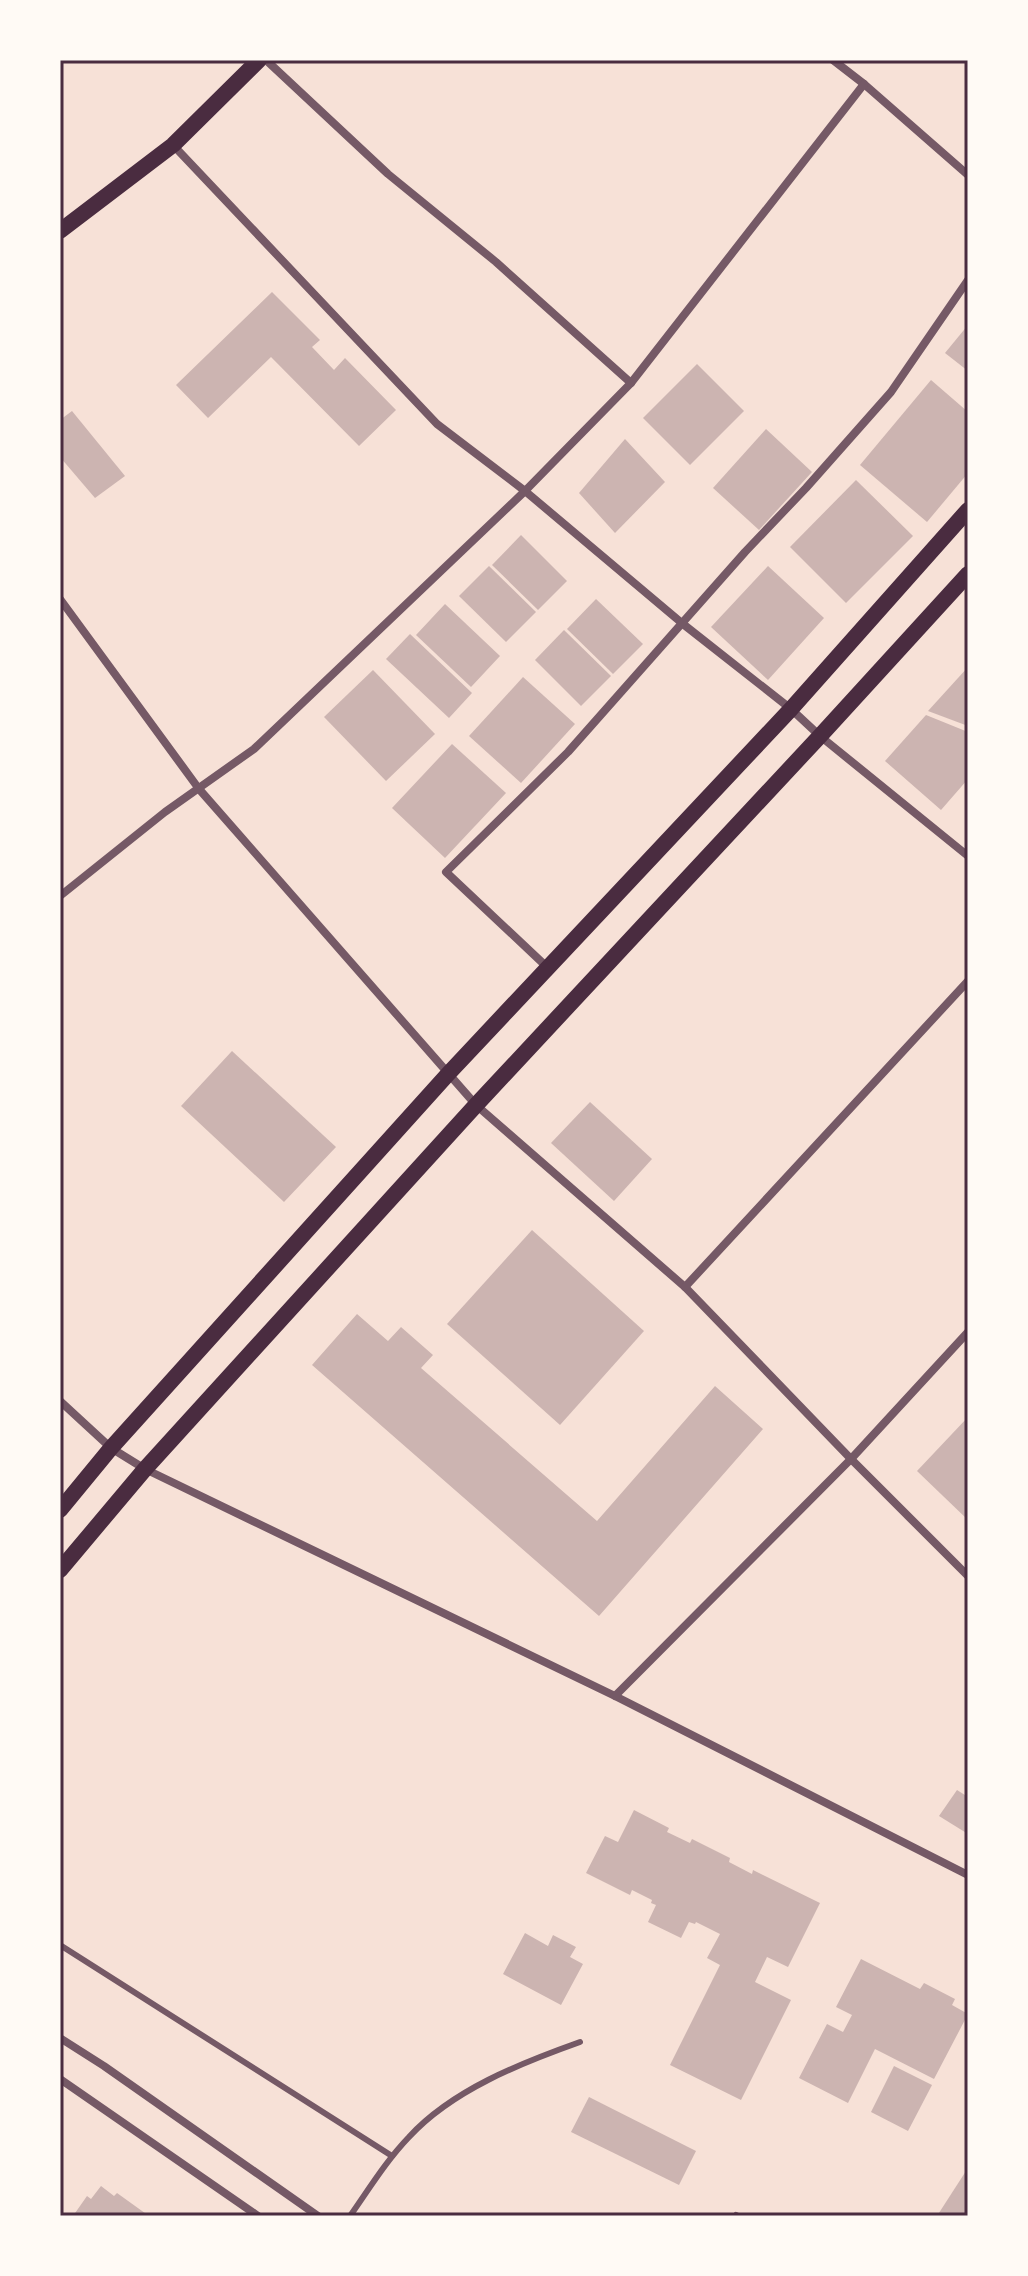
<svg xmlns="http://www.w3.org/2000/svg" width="1028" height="2276" font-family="'Open Sans',sans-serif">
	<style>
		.building { fill: #ccb4b1 }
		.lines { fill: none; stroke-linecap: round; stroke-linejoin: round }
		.service { stroke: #755966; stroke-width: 6 }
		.minor { stroke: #755966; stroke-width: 8 }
		.secondary { stroke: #4a2c40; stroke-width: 16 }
		.neatline { fill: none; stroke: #4a2c40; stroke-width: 3 }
	</style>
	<rect width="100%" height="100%" fill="#f7e1d7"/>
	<!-- building -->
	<g class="building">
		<path d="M 272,292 L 320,340 L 312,347 L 334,370 L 345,358 L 396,410 L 359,446 L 271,357 L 208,418 L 176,385 Z"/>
		<path d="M 968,325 L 968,371 L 945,353 Z"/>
		<path d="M 697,364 L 744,411 L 690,465 L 643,418 Z"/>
		<path d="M 931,380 L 968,412 L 968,473 L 927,522 L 860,465 Z"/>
		<path d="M 72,411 L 125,476 L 95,498 L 60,457 L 60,420 Z"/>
		<path d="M 766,429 L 812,472 L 759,530 L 713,488 Z"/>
		<path d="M 625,439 L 665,482 L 615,533 L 579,493 Z"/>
		<path d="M 856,480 L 913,536 L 846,603 L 790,547 Z"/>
		<path d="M 521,535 L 567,581 L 538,610 L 492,565 Z"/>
		<path d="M 489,566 L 536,612 L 506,642 L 459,596 Z"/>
		<path d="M 768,566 L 824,618 L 768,680 L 711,627 Z"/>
		<path d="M 596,599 L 643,644 L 613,674 L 567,629 Z"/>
		<path d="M 445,604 L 500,656 L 471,687 L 416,635 Z"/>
		<path d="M 564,630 L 611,676 L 581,706 L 535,660 Z"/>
		<path d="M 410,634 L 472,693 L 449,718 L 386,659 Z"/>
		<path d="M 968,667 L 968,726 L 928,711 Z"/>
		<path d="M 373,670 L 435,734 L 386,781 L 324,717 Z"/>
		<path d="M 523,677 L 575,724 L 521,783 L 469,736 Z"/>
		<path d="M 926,715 L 968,732 L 968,779 L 941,810 L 885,761 Z"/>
		<path d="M 452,744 L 506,793 L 445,858 L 392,808 Z"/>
		<path d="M 232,1051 L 336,1147 L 284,1202 L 181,1106 Z"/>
		<path d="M 590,1102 L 652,1159 L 614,1201 L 551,1143 Z"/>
		<path d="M 532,1230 L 644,1331 L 560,1425 L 447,1324 Z"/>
		<path d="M 357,1314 L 388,1341 L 401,1327 L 433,1355 L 421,1368 L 597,1521 L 715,1386 L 763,1429 L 599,1616 L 312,1365 Z"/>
		<path d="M 968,1417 L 968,1520 L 917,1471 Z"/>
		<path d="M 957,1790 L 968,1797 L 968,1834 L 939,1816 Z"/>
		<path d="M 634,1810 L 669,1828 L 667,1832 L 690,1843 L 692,1839 L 730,1858 L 729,1862 L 752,1874 L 753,1870 L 820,1903 L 788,1967 L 767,1957 L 755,1982 L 791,2000 L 741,2100 L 670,2065 L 720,1965 L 707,1958 L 720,1934 L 696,1922 L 695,1924 L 689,1922 L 681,1938 L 648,1922 L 656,1905 L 651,1903 L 652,1900 L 632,1890 L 630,1895 L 586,1873 L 605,1836 L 618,1842 Z"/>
		<path d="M 525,1933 L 548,1946 L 553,1935 L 576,1947 L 570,1957 L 583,1964 L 561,2005 L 503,1974 Z"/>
		<path d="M 861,1959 L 920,1989 L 924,1983 L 955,1999 L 952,2005 L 968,2014 L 934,2079 L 875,2049 L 848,2103 L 799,2078 L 827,2024 L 843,2032 L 852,2015 L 836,2007 Z"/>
		<path d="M 894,2066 L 932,2085 L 908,2131 L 871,2112 Z"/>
		<path d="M 589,2097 L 696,2151 L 679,2185 L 571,2132 Z"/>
		<path d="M 966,2171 L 968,2173 L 968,2216 L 937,2216 Z"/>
		<path d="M 101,2186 L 114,2196 L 117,2193 L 149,2216 L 73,2216 L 87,2196 L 91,2199 Z"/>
	</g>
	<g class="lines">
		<!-- service -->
		<g class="service">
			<path d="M 60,1945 L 392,2156"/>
			<path d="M 736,2215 L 738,2216"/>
			<path d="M 350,2216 C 369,2189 386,2161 409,2137 C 452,2090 521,2063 580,2042"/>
		</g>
		<!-- minor -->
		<g class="minor">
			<path d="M 266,60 L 388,174 L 496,262 L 631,383"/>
			<path d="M 833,60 L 864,84 L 968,175"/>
			<path d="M 173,145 L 437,424 L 525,491 L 683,624 L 791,709 L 820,736 L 968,856"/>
			<path d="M 60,599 L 199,789 L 476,1105 L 685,1287 L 851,1459 L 968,1576"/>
			<path d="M 60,896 L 165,812 L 254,749 L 525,491 L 631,383 L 864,84"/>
			<path d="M 548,968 L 446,872 L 568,752 L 745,552 L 806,488 L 891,392 L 968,280"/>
			<path d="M 685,1287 L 968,981"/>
			<path d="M 60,1401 L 111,1448 L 145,1469 L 615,1696 L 968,1875"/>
			<path d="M 615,1696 L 851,1459 L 968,1332"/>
			<path d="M 60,2038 L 104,2066 L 318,2216"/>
			<path d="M 60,2079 L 258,2216"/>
		</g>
		<!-- secondary -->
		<g class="secondary">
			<path d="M 60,231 L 173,145 L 259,60"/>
			<path d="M 60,1510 L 111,1448 L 448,1074 L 791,709 L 968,510"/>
			<path d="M 60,1570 L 145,1469 L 476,1105 L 820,736 L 968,574"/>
		</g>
	</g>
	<!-- border -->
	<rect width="1028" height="2276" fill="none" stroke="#fffaf5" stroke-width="124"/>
	<rect x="62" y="62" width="904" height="2152" class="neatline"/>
</svg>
